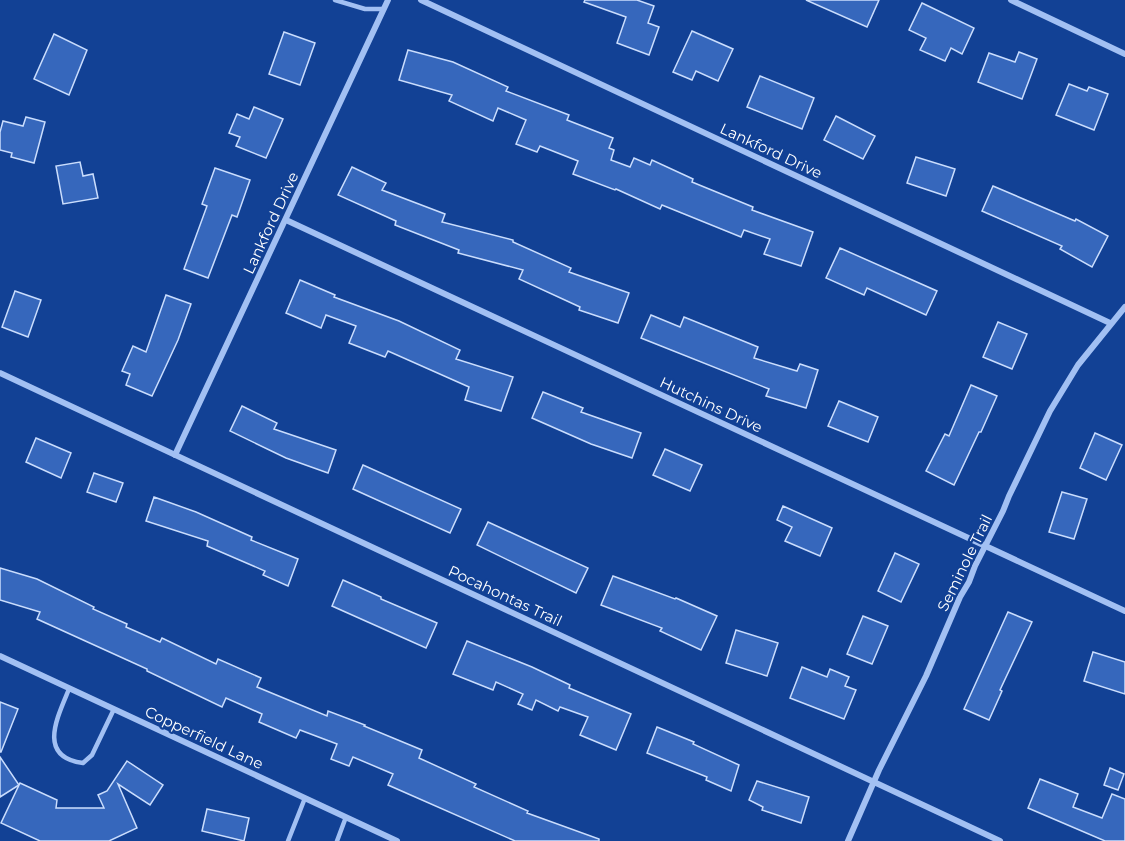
<svg xmlns="http://www.w3.org/2000/svg" width="1125" height="841" font-family="Montserrat,sans-serif">
	<style>
		.building { fill: #3667bc; stroke: #caddfd; stroke-width: 1.5 }
		.lines { fill: none; stroke-linecap: round; stroke-linejoin: round }
		.service { stroke: #a2c0f3; stroke-width: 4.5 }
		.minor { stroke: #a2c0f3; stroke-width: 6 }
		.labels { text-anchor: middle; stroke-width: 4.5; stroke-linejoin: round; paint-order: stroke }
		.street-label { font-size: 15px; fill: #fff; stroke: #124195 }
	</style>
	<rect width="100%" height="100%" fill="#124195"/>
	<!-- building -->
	<g class="building">
		<path d="M 585,0 L 637,0 L 654,6 L 648,23 L 659,27 L 649,55 L 617,43 L 626,17 L 584,2 Z"/>
		<path d="M 806,0 L 879,0 L 867,27 Z"/>
		<path d="M 922,3 L 974,28 L 962,54 L 951,48 L 945,61 L 920,50 L 926,38 L 909,30 Z"/>
		<path d="M 692,31 L 733,49 L 718,81 L 696,71 L 692,80 L 673,72 Z"/>
		<path d="M 284,32 L 315,43 L 300,85 L 269,74 Z"/>
		<path d="M 54,34 L 87,50 L 69,95 L 34,79 Z"/>
		<path d="M 408,50 L 453,62 L 508,87 L 506,91 L 569,115 L 567,120 L 613,138 L 609,148 L 614,150 L 611,160 L 630,167 L 634,158 L 650,165 L 652,160 L 693,179 L 692,182 L 753,207 L 752,210 L 813,232 L 801,266 L 764,254 L 770,239 L 744,230 L 741,237 L 662,205 L 660,209 L 616,189 L 615,190 L 573,174 L 578,161 L 540,146 L 537,152 L 516,144 L 526,120 L 498,108 L 493,121 L 449,101 L 452,95 L 399,80 Z"/>
		<path d="M 1019,52 L 1037,59 L 1022,99 L 978,82 L 989,53 L 1015,62 Z"/>
		<path d="M 760,76 L 814,98 L 802,129 L 747,107 Z"/>
		<path d="M 1069,84 L 1087,91 L 1089,87 L 1108,94 L 1094,130 L 1056,115 Z"/>
		<path d="M 254,107 L 283,119 L 266,158 L 236,146 L 240,137 L 229,133 L 237,114 L 249,119 Z"/>
		<path d="M 836,116 L 875,136 L 863,159 L 824,140 Z"/>
		<path d="M 26,117 L 45,122 L 34,163 L 11,157 L 12,153 L 0,150 L 0,132 L 3,121 L 23,126 Z"/>
		<path d="M 916,157 L 955,169 L 946,196 L 907,183 Z"/>
		<path d="M 80,162 L 83,176 L 93,174 L 98,198 L 63,204 L 56,166 Z"/>
		<path d="M 352,167 L 386,183 L 382,190 L 445,214 L 442,222 L 513,240 L 513,242 L 571,268 L 569,272 L 629,293 L 618,323 L 579,310 L 580,307 L 519,279 L 523,270 L 458,253 L 459,250 L 395,225 L 396,221 L 338,195 Z"/>
		<path d="M 215,168 L 250,180 L 237,217 L 232,215 L 208,278 L 184,269 L 207,206 L 202,204 Z"/>
		<path d="M 993,186 L 1075,221 L 1076,219 L 1108,236 L 1092,267 L 1060,249 L 1062,246 L 982,211 Z"/>
		<path d="M 840,248 L 937,291 L 926,315 L 867,288 L 864,295 L 826,278 Z"/>
		<path d="M 300,280 L 335,295 L 334,297 L 399,321 L 460,350 L 456,359 L 513,377 L 501,411 L 465,400 L 469,387 L 388,351 L 385,357 L 349,343 L 356,326 L 326,315 L 321,328 L 286,313 Z"/>
		<path d="M 15,291 L 41,300 L 28,337 L 2,327 Z"/>
		<path d="M 166,295 L 191,304 L 178,340 L 152,396 L 126,385 L 130,374 L 122,371 L 133,346 L 146,352 Z"/>
		<path d="M 651,315 L 680,327 L 684,317 L 758,347 L 754,358 L 797,371 L 800,364 L 818,370 L 806,408 L 766,396 L 769,389 L 641,338 Z"/>
		<path d="M 998,322 L 1027,334 L 1012,369 L 983,357 Z"/>
		<path d="M 971,385 L 997,396 L 981,432 L 979,432 L 954,485 L 926,471 L 945,434 L 949,436 Z"/>
		<path d="M 543,392 L 583,408 L 581,412 L 641,433 L 632,458 L 591,444 L 532,418 Z"/>
		<path d="M 839,401 L 878,417 L 868,442 L 828,426 Z"/>
		<path d="M 242,406 L 277,423 L 274,429 L 336,450 L 328,473 L 286,458 L 230,431 Z"/>
		<path d="M 1095,433 L 1122,445 L 1106,480 L 1080,468 Z"/>
		<path d="M 36,438 L 71,453 L 61,478 L 26,462 Z"/>
		<path d="M 665,449 L 702,465 L 690,491 L 653,475 Z"/>
		<path d="M 363,465 L 461,509 L 450,533 L 353,489 Z"/>
		<path d="M 94,473 L 123,483 L 116,502 L 87,492 Z"/>
		<path d="M 1062,492 L 1087,499 L 1074,539 L 1049,532 Z"/>
		<path d="M 154,497 L 196,512 L 252,537 L 251,540 L 298,559 L 288,586 L 263,575 L 265,571 L 207,546 L 208,541 L 146,521 Z"/>
		<path d="M 783,506 L 832,528 L 820,556 L 785,541 L 792,527 L 777,520 Z"/>
		<path d="M 488,522 L 588,568 L 576,593 L 477,545 Z"/>
		<path d="M 895,553 L 919,564 L 901,602 L 878,591 Z"/>
		<path d="M 0,568 L 37,579 L 94,607 L 93,609 L 127,624 L 126,627 L 160,642 L 162,638 L 216,664 L 218,659 L 261,678 L 257,687 L 327,716 L 328,711 L 365,725 L 364,726 L 422,750 L 419,758 L 476,784 L 474,787 L 528,811 L 527,813 L 599,839 L 599,841 L 515,841 L 388,785 L 393,774 L 353,757 L 349,766 L 331,759 L 337,744 L 300,730 L 296,738 L 259,722 L 262,714 L 226,698 L 222,707 L 147,671 L 147,669 L 37,619 L 40,612 L 0,600 Z"/>
		<path d="M 613,576 L 675,599 L 676,598 L 717,616 L 701,650 L 660,631 L 662,628 L 601,605 Z"/>
		<path d="M 343,580 L 381,597 L 381,599 L 437,623 L 426,648 L 332,606 Z"/>
		<path d="M 1008,612 L 1032,622 L 1000,690 L 1002,691 L 989,720 L 964,709 Z"/>
		<path d="M 863,616 L 888,626 L 872,664 L 847,654 Z"/>
		<path d="M 736,630 L 778,643 L 767,676 L 726,663 Z"/>
		<path d="M 467,641 L 532,667 L 570,685 L 569,688 L 631,714 L 616,750 L 580,735 L 588,717 L 560,707 L 558,711 L 536,700 L 532,710 L 518,704 L 523,694 L 496,682 L 493,690 L 453,674 Z"/>
		<path d="M 1093,652 L 1125,662 L 1125,694 L 1084,681 Z"/>
		<path d="M 802,667 L 827,677 L 830,669 L 849,677 L 845,686 L 856,690 L 844,719 L 790,698 Z"/>
		<path d="M 0,702 L 18,709 L 1,752 L 0,752 Z"/>
		<path d="M 657,727 L 694,742 L 693,744 L 739,765 L 731,791 L 706,780 L 707,777 L 647,753 Z"/>
		<path d="M 0,757 L 19,785 L 0,797 Z"/>
		<path d="M 127,761 L 163,785 L 150,805 L 118,784 L 137,828 L 109,841 L 40,841 L 1,823 L 20,783 L 57,800 L 56,808 L 104,808 L 98,795 L 107,791 Z"/>
		<path d="M 1110,768 L 1124,774 L 1118,790 L 1104,785 Z"/>
		<path d="M 1040,779 L 1078,794 L 1073,807 L 1102,818 L 1112,794 L 1125,799 L 1125,841 L 1105,841 L 1028,808 Z"/>
		<path d="M 757,781 L 809,797 L 801,823 L 762,810 L 763,807 L 749,800 Z"/>
		<path d="M 207,809 L 249,818 L 244,841 L 202,831 Z"/>
	</g>
	<g class="lines">
		<!-- service -->
		<g class="service">
			<path d="M 335,0 L 365,9 L 384,9"/>
			<path d="M 69,689 C 57,718 37,757 83,763 L 92,755 L 114,709"/>
			<path d="M 288,841 L 305,798"/>
			<path d="M 337,841 L 346,817"/>
		</g>
		<!-- minor -->
		<g class="minor">
			<path d="M 421,0 L 1110,323"/>
			<path d="M 1011,0 L 1125,54"/>
			<path d="M 286,220 L 1125,611"/>
			<path d="M 0,373 L 1000,841"/>
			<path d="M 175,455 L 388,0"/>
			<path d="M 0,656 L 397,841"/>
			<path d="M 848,841 L 879,770 L 926,676 L 960,597 L 969,582 L 975,566 L 1003,511 L 1009,496 L 1050,411 L 1078,365 L 1125,307"/>
		</g>
	</g>
	<g class="labels">
		<!-- street labels -->
		<g class="street-label">
			<text transform="translate(771 151) rotate(25)" y="5">Lankford Drive</text>
			<text transform="translate(271 223) rotate(-65)" y="5">Lankford Drive</text>
			<text transform="translate(711 405) rotate(25)" y="5">Hutchins Drive</text>
			<text transform="translate(965 563) rotate(-64)" y="5">Seminole Trail</text>
			<text transform="translate(505 596) rotate(25)" y="5">Pocahontas Trail</text>
			<text transform="translate(204 738) rotate(25)" y="5">Copperfield Lane</text>
		</g>
	</g>
</svg>
